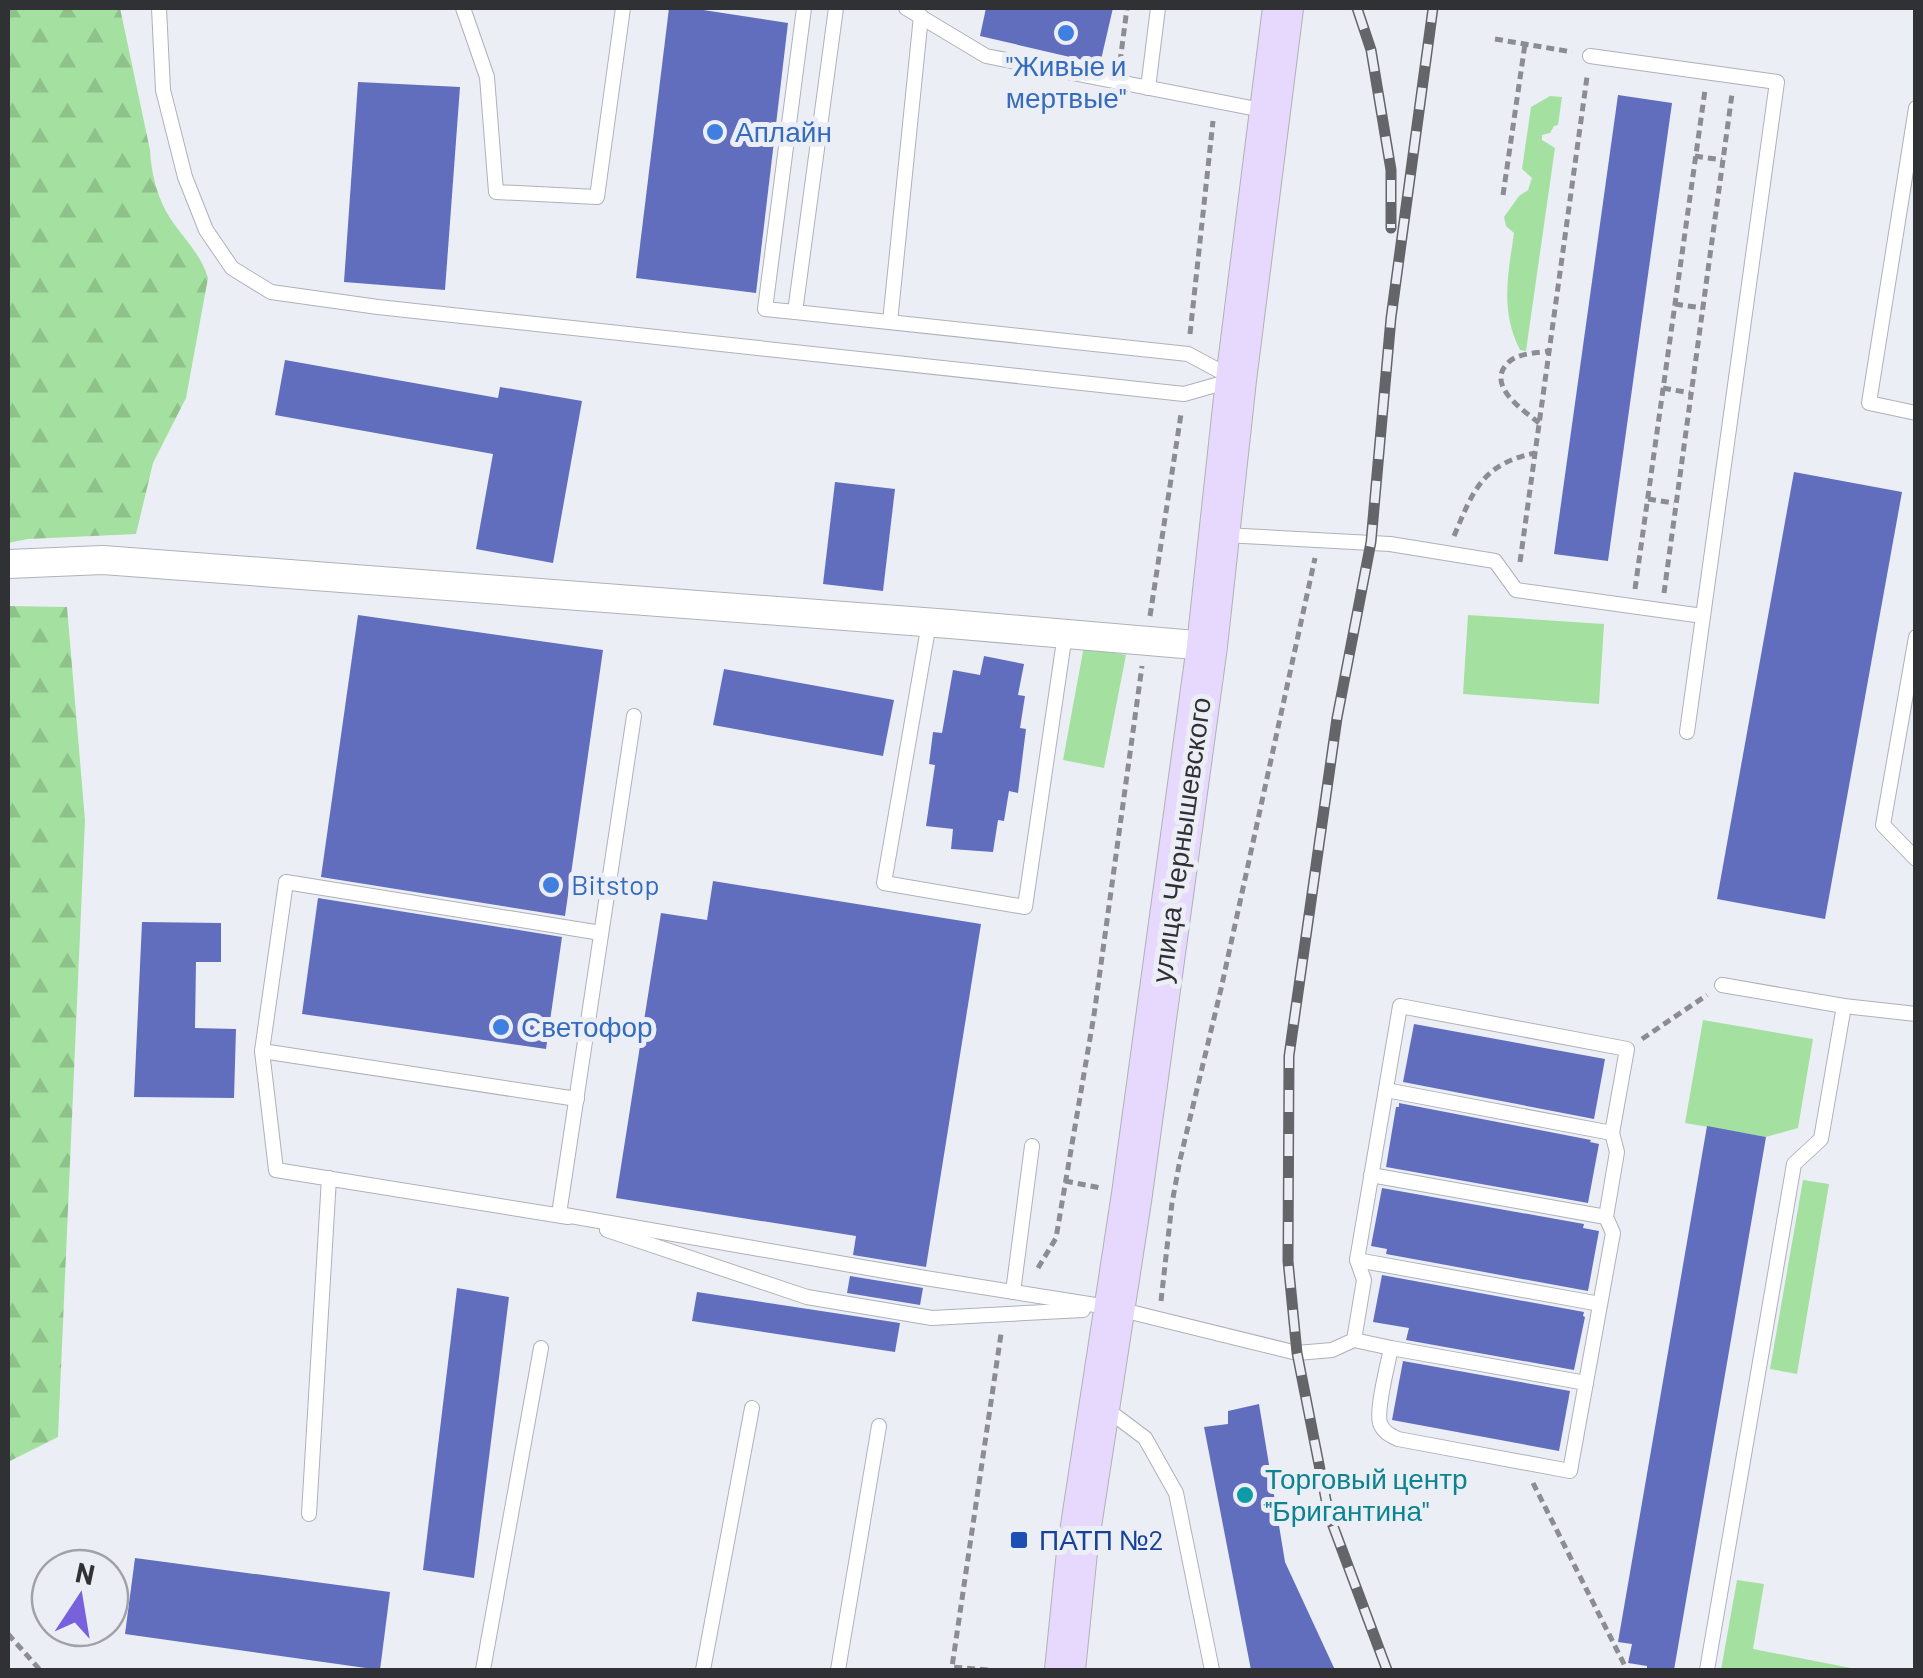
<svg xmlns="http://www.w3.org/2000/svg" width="1923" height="1678" font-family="Barlow,sans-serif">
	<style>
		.green { fill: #a4e1a0 }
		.forest { fill: url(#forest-firs) }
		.building { fill: #616ebe }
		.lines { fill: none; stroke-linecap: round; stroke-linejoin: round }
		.service-casing { stroke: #afb1b8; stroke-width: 16 }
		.minor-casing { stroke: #afb1b8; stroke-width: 30 }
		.secondary-casing { stroke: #afb1b8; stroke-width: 42 }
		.path { stroke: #8b8d92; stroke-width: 5; stroke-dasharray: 8 5; stroke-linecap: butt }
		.service { stroke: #fff; stroke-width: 14 }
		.minor { stroke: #fff; stroke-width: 28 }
		.secondary { stroke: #e6d9fd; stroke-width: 40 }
		.rail-casing { stroke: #646569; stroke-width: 11 }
		.rail { stroke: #eceef6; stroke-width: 8; stroke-dasharray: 22; stroke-linecap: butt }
		.shop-dot { fill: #3f7fe0; stroke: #eceef6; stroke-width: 4 }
		.culture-dot { fill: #0f9aa8; stroke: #eceef6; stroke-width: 4 }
		.transit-dot { fill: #1a4fb4; stroke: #eceef6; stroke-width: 4 }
		.labels { text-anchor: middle; stroke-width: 10; stroke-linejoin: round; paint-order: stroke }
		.shop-label { font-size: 28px; fill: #366cbe; stroke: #eceef6; text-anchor: start }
		.street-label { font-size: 28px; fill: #303134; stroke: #eceef6 }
		.culture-label { font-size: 28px; fill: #0d838f; stroke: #eceef6; text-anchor: start }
		.transit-label { font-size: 28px; fill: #164399; stroke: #eceef6; text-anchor: start }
	</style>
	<defs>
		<pattern id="forest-firs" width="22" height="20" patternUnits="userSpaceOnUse" patternTransform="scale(2.5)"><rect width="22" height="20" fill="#a4e1a0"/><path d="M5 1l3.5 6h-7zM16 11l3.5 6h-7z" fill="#8ec28a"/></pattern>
	</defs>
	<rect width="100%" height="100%" fill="#eceef6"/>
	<!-- green -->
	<g class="green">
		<path d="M 1550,96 L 1562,97 L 1558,125 L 1554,126 L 1550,133 L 1542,135 L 1542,140 L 1555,148 L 1526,351 L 1520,350 C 1500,311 1508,275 1514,233 L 1506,226 L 1504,217 L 1519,196 L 1528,190 L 1532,178 L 1522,169 L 1531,107 Z"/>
		<path d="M 1468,615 L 1604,624 L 1599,704 L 1463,694 Z"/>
		<path d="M 1084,646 L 1126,655 L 1104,768 L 1063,760 Z"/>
		<path d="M 1703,1020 L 1813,1039 L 1798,1128 L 1766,1137 L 1685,1123 Z"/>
		<path d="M 1803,1180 L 1829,1184 L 1797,1374 L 1770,1369 Z"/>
		<path d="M 1737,1580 L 1764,1584 L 1753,1649 L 1861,1670 L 1721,1670 Z"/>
	</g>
	<!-- forest -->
	<g class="forest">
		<path d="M 8,8 L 120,8 L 150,150 C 151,172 157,198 170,218 C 183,238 201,254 208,278 L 186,398 L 153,463 L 136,534 L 28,539 L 8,543 Z"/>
		<path d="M 8,606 L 67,607 L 85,820 L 58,1437 L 8,1462 Z"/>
	</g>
	<!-- building -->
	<g class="building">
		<path d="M 669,8 L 690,8 L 788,23 L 756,293 L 636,278 Z"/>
		<path d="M 986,8 L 1113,8 L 1100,64 L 980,36 Z"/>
		<path d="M 358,82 L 460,87 L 445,290 L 344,282 Z"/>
		<path d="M 1618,95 L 1672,103 L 1608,561 L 1554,554 Z"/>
		<path d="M 285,360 L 498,398 L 500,387 L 582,401 L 553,563 L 476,549 L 493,454 L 275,415 Z"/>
		<path d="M 1794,472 L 1902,492 L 1825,919 L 1717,899 Z"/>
		<path d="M 835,482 L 895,489 L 883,591 L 823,584 Z"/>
		<path d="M 358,615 L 603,650 L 565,916 L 321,877 Z"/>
		<path d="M 984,656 L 1024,664 L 1018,695 L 1025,696 L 1020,728 L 1026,729 L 1018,793 L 1009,791 L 1004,821 L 998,820 L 993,852 L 951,849 L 953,829 L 926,826 L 935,765 L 929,764 L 933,732 L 942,733 L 953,670 L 980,675 Z"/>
		<path d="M 724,669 L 894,700 L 883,756 L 713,725 Z"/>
		<path d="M 713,881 L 981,924 L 926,1267 L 853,1255 L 856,1236 L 616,1198 L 661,913 L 707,920 Z"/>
		<path d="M 318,898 L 562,937 L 546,1049 L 302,1014 Z"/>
		<path d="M 142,922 L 221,923 L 221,962 L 196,962 L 195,1028 L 236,1029 L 234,1098 L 134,1097 Z"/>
		<path d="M 1414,1024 L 1605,1059 L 1594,1119 L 1403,1082 Z"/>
		<path d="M 1399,1103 L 1591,1140 L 1590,1142 L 1599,1144 L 1588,1203 L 1386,1167 L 1396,1107 L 1399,1107 Z"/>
		<path d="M 1707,1126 L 1766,1137 L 1674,1670 L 1647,1670 L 1647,1666 L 1628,1663 L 1632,1644 L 1618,1642 Z"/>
		<path d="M 1382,1188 L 1584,1224 L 1583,1228 L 1599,1231 L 1588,1291 L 1386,1254 L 1387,1249 L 1371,1246 Z"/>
		<path d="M 1382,1275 L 1584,1312 L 1583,1316 L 1585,1317 L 1574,1370 L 1406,1340 L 1409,1328 L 1373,1322 Z"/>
		<path d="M 850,1276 L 923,1288 L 920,1305 L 847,1293 Z"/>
		<path d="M 457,1288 L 509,1297 L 474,1578 L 423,1570 Z"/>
		<path d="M 697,1292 L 900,1323 L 895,1352 L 692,1321 Z"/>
		<path d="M 1403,1361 L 1570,1391 L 1559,1451 L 1392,1420 Z"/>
		<path d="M 1259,1404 L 1285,1562 L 1335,1670 L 1251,1670 L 1204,1427 L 1228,1424 L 1228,1411 Z"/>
		<path d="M 135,1558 L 390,1592 L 380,1670 L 125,1634 Z"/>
	</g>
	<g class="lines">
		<defs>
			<g id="service">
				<path d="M 159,8 L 163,90 L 185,177 L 206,230 L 232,268 L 271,292 L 378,307 L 1184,394 L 1230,381"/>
				<path d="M 463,8 L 487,77 L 496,192 L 597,197 L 623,8"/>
				<path d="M 836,8 L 795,312 L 1188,354 L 1231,377"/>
				<path d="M 906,8 L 986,56 L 1267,111"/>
				<path d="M 1590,56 L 1777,82 L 1687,732"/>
				<path d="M 1148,88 L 1158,8"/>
				<path d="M 1916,108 L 1869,403 L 1916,413"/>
				<path d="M 795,312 L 765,309 L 804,8"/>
				<path d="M 890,322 L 921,16"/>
				<path d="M 1224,535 L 1390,544 L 1495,561 L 1516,590 L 1703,616"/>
				<path d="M 929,623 L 884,883 L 1025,907 L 1065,634"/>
				<path d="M 1916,637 L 1883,825 L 1916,859"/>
				<path d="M 634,716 L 559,1214 L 925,1278 L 1114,1308 L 1297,1353 L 1332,1350 L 1354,1340 L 1391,1348 C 1388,1364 1376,1409 1380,1423 C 1383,1432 1390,1435 1398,1439 L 1570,1471 L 1613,1233 L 1606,1217 L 1617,1152 L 1612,1133 L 1627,1049 L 1400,1006 L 1357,1260 L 1364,1280 L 1354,1340"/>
				<path d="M 1722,985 L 1844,1006 L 1916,1014"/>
				<path d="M 262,1051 L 276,1170 L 568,1217"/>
				<path d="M 1386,1090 L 1612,1133"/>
				<path d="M 577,1099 L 262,1051 L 286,882 L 601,933"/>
				<path d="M 1371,1175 L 1606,1217"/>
				<path d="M 607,1230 L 807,1297 L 932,1318 L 1083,1310"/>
				<path d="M 1357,1260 L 1600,1304"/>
				<path d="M 1013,1292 L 1032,1146"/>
				<path d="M 1391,1348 L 1586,1383"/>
				<path d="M 1105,1408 L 1145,1438 L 1176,1493 L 1212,1670"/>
				<path d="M 309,1514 L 329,1178"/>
				<path d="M 483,1670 L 541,1348"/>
				<path d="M 703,1670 L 752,1408"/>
				<path d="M 838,1670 L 879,1426"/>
				<path d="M 1707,1670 L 1794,1164 L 1821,1139 L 1844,1006"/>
			</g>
			<path id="minor" d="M 8,564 L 103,560 L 950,624 L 1207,646"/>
			<path id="secondary" d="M 1065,1670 L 1077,1552 L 1132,1194 L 1207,646 L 1236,380 L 1283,8"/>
		</defs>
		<!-- service casing -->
		<use href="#service" class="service-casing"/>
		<!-- minor casing -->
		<use href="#minor" class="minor-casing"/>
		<!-- secondary casing -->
		<use href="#secondary" class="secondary-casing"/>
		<!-- path -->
		<g class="path">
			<path d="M 1495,39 L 1572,52"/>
			<path d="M 1120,62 L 1127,8"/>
			<path d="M 1695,156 L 1722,160"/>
			<path d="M 1503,195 L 1525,44"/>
			<path d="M 1675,304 L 1702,308"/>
			<path d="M 1190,334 L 1213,121"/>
			<path d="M 1663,388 L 1690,393"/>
			<path d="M 1539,423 C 1523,410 1483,384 1510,361 C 1519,353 1538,353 1549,351"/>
			<path d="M 1648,499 L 1674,503"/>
			<path d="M 1454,536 C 1473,491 1482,464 1535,453"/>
			<path d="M 1520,562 L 1587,77"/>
			<path d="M 1635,589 L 1705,90"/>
			<path d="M 1664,593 L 1732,94"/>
			<path d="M 1150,616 L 1181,414"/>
			<path d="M 1642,1039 L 1707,995"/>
			<path d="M 1065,1181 L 1101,1188"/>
			<path d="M 1038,1268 L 1056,1238 L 1094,1015 L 1142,666"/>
			<path d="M 1161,1301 L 1172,1203 L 1180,1160 L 1221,989 L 1315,558"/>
			<path d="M 1533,1483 L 1627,1670"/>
			<path d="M 8,1634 L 40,1670"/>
			<path d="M 988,1670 L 952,1667 L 1001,1334"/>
		</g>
		<!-- service -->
		<use href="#service" class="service"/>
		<!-- minor -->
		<use href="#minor" class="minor"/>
		<!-- secondary -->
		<use href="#secondary" class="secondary"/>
		<defs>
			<g id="rail">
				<path d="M 1357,8 L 1371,50 L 1391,170 L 1391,228"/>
				<path d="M 1387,1670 L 1329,1515 L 1297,1353 L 1288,1261 L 1289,1056 L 1337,718 L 1371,542 L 1391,318 L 1433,8"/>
			</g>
		</defs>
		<!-- rail casing -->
		<use href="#rail" class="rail-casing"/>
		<!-- rail -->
		<use href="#rail" class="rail"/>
	</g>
	<!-- markers -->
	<g class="shop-dot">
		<circle cx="1066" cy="33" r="10"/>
		<circle cx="715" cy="132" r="10"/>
		<circle cx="551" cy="885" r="10"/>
		<circle cx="501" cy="1027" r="10"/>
	</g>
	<circle class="culture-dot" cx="1245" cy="1495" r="10"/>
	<rect class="transit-dot" x="1009" y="1530" width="20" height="20" rx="5"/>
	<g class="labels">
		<!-- shop labels -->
		<g class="shop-label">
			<text x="1066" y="76" text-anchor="middle">"Живые и<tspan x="1066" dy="32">мертвые"</tspan></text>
			<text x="735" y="142">Аплайн</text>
			<text x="571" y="895">Bitstop</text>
			<text x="521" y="1037">Светофор</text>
		</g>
		<!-- street labels -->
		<g class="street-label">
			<text transform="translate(1181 840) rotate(-82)" y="10">улица Чернышевского</text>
		</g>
		<!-- culture labels -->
		<g class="culture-label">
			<text x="1265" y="1489">Торговый центр<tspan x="1265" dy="32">"Бригантина"</tspan></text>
		</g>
		<!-- transit labels -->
		<g class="transit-label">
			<text x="1039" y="1550">ПАТП №2</text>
		</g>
	</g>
	<!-- border -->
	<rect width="1923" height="1678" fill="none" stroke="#303134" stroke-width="20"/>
	<!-- north arrow -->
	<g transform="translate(80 1598) rotate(12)"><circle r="48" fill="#eceef6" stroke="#a1a2a8" stroke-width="2.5"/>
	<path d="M0-8L18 38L0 25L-18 38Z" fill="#7762dc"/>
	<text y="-15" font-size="28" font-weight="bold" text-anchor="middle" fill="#303134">N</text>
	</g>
</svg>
